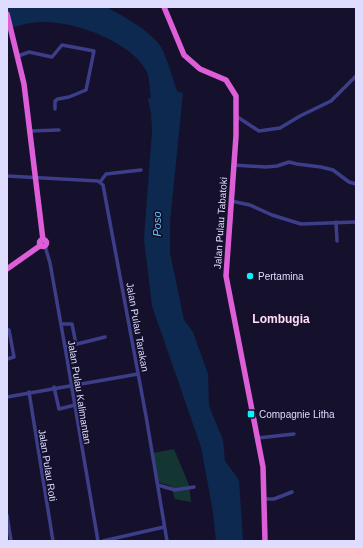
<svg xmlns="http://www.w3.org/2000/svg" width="363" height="548" font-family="Helvetica,sans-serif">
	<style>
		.green { fill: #143633 }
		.water { fill: #0d294f }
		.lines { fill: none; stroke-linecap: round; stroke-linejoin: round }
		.minor { stroke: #3d3e8a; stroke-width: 3.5 }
		.trunk { stroke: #dd5ed7; stroke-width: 5.5 }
		.poi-dot { fill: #0af2fd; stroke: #15112c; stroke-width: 1.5 }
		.labels { text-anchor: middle; stroke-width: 3.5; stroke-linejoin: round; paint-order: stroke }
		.street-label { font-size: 10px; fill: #dedcff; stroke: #15112c }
		.poi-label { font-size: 10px; fill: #dedcff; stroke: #15112c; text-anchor: start }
		.water-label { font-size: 11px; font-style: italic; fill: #6bc2fe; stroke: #15112c }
		.quarter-label { font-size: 12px; font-weight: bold; fill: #ffdef5; stroke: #15112c }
	</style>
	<rect width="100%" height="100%" fill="#15112c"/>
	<!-- green -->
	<path class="green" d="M 174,449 L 189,485 L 191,502 L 175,499 L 171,486 L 158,482 L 153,453 Z"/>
	<!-- water -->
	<path class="water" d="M 7,7 L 106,7 C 122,15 152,32 161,47 C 168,60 172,77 177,91 L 183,93 L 170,222 L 170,253 L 184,320 L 193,332 L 208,374 L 209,406 L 223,440 L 225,461 L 239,480 L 243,541 L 216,541 L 213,512 L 201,447 L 152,306 L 144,239 L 152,131 L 151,113 L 148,99 L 151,97 C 149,89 150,77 146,70 C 128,39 65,17 31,23 C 23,24 15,27 7,29 Z"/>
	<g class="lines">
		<!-- minor -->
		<g class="minor">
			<path d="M 18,56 L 29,52 L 52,57 L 62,45 L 94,51 L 86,90 L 69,97 L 58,99 L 55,101 L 55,109"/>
			<path d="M 236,116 L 259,131 L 280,128 L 300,116 L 331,101 L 356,76"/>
			<path d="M 30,131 L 59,130"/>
			<path d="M 233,165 L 266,167 L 277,166 L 289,162 L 297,164 L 321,167 L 333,170 L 349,182 L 356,184"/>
			<path d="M 7,176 L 98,181 L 103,185 L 146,416 L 167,541"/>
			<path d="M 100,182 L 106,174 L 141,170"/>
			<path d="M 231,201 L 250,205 L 272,215 L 301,224 L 356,222"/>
			<path d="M 336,222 L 337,241"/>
			<path d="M 45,246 L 50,263 L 65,347 L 98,541"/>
			<path d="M 61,324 L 72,324 L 76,344"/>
			<path d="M 7,329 L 9,330 L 14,357 L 7,359"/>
			<path d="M 65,347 L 105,337"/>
			<path d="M 54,387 L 59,409 L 75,405"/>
			<path d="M 29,392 L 53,541"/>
			<path d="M 7,397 L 138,374"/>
			<path d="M 258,438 L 294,434"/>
			<path d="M 158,485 L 175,490 L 194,487"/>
			<path d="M 265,499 L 274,499 L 292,492"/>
			<path d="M 7,515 L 11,541"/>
			<path d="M 103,541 L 164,527"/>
		</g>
		<!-- trunk -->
		<g class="trunk">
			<path d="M 164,7 L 184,55 L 200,69 L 226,80 L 236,96 L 236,136 L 226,276 L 263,467 L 265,541"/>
			<path d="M 7,14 L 24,84 L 43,240"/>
			<circle cx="43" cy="243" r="3.5"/>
			<path d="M 7,269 L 41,245"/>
		</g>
	</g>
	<!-- markers -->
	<g class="poi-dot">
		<circle cx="250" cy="276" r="4"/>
		<rect x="247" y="410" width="8" height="8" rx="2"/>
	</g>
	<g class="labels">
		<!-- street labels -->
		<g class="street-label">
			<text transform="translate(220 223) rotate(-86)" y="4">Jalan Pulau Tabatoki</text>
			<text transform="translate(138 327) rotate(80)" y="4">Jalan Pulau Tarakan</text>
			<text transform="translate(80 392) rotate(81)" y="4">Jalan Pulau Kalimantan</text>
			<text transform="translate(48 465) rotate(81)" y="4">Jalan Pulau Roti</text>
		</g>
		<!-- poi labels -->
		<g class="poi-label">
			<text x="258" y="280">Pertamina</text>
			<text x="259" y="418">Compagnie Litha</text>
		</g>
		<!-- water labels -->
		<g class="water-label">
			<text transform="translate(157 224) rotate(-90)" y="4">Poso</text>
		</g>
		<!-- quarter labels -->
		<g class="quarter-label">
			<text x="281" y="323">Lombugia</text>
		</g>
	</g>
	<!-- border -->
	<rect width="363" height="548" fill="none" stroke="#dedcff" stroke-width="16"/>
</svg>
